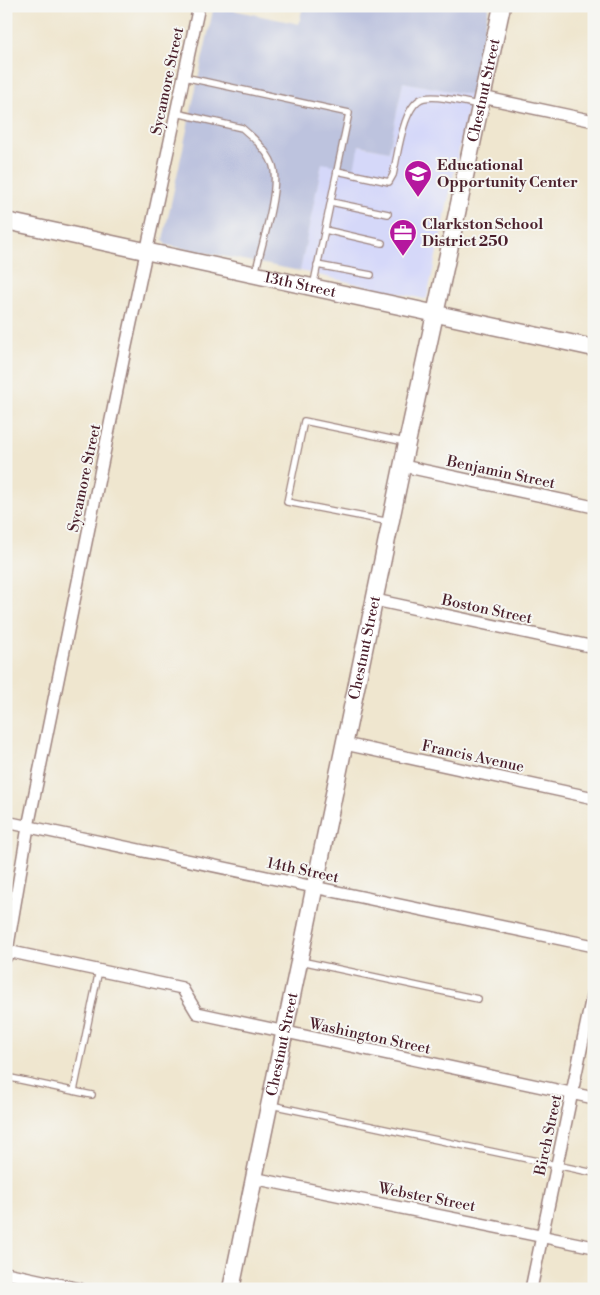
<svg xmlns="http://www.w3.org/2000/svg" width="600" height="1295" font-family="'Libre Bodoni',serif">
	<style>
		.built { fill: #d5d8f9 }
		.industrial { fill: #bdc3de }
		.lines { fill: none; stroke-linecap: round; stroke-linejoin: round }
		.lane-casing { stroke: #9c827d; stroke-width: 8 }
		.street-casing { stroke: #9c827d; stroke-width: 14 }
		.secondary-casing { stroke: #9c827d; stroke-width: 19 }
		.lane { stroke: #fff; stroke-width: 5.5 }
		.street { stroke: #fff; stroke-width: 11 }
		.secondary { stroke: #fff; stroke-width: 16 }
		.labels { text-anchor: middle; stroke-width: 4; stroke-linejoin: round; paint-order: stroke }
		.street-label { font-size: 15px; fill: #4a1f2b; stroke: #f6f6f2 }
		.poi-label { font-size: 15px; font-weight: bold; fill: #4a1f2b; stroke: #f6f6f2; text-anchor: start }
	</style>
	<rect width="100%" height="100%" fill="#f6f6f2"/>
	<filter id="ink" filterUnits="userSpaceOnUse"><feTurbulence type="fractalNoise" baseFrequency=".02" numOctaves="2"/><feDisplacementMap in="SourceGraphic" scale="10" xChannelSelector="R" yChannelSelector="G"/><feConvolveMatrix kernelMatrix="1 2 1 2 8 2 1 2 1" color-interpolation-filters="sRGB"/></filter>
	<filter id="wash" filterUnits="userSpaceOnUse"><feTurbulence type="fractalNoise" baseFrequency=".0096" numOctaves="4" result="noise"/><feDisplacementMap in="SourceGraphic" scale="20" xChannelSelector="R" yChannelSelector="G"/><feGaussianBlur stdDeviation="1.12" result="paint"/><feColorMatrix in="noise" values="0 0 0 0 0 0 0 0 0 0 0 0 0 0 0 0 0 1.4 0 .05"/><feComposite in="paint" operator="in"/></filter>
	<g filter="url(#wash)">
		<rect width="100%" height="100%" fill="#efe6cf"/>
		<!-- built -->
		<path class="built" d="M 403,82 L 471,95 L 427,298 L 424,299 L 300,271 L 322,163 L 358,145 L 389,151 Z"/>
		<!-- industrial -->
		<path class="industrial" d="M 214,6 L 299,24 L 303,6 L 489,6 L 471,95 L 403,82 L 389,151 L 359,145 L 354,169 L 322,163 L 300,271 L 166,245 L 163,240 Z"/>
	</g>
	<g filter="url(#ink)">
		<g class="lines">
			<defs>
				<g id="lane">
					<path d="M 184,77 L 349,113 L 313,287"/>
					<path d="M 176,113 L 242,128 C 253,137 272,155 274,170 C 278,196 261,247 255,274"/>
					<path d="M 337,171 L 389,182 L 393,175 C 398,155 403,103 424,98 C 440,95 462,102 478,105"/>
					<path d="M 331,202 L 388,214"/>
					<path d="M 325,230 L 382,243"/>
					<path d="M 317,265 L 371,275"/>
					<path d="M 390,522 L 287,502 L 304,421 L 405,442"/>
					<path d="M 301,961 L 478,999"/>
					<path d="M 6,1077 L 92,1095"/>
					<path d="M 74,1091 L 99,970"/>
					<path d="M 271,1105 L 594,1173"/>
				</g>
				<g id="street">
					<path d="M 482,97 L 594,121"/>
					<path d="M 403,466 L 594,507"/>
					<path d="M 375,600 L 594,647"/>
					<path d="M 345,744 L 594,798"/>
					<path d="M 6,822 L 594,946"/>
					<path d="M 7,951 L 182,988 L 197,1013 L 594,1098"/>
					<path d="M 6,957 L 28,827 L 126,346 L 199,6"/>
					<path d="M 253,1178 L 594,1247"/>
					<path d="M 6,1273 L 80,1289"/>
					<path d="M 531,1289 L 594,987"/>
				</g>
				<g id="secondary">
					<path id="s1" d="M 6,221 L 594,348"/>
					<path id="s2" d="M 231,1289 L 407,443 L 502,6"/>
				</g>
			</defs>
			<!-- lane casing -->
			<use href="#lane" class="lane-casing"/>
			<!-- street casing -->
			<use href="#street" class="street-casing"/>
			<!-- secondary casing -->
			<use href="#secondary" class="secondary-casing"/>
			<!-- lane -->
			<use href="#lane" class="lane"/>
			<!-- street -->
			<use href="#street" class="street"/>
			<!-- secondary -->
			<use href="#secondary" class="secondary"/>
		</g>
	</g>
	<!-- icons -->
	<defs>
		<symbol id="school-pin" viewBox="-11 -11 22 30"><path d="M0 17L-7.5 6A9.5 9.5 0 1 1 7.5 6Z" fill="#b5179e" stroke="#f6f6f2"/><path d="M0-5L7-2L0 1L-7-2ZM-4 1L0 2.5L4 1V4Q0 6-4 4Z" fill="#fff"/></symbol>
		<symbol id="office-pin" viewBox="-11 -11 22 30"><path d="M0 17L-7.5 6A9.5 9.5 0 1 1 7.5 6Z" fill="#b5179e" stroke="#f6f6f2"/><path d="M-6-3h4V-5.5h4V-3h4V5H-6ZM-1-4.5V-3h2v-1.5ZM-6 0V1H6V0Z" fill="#fff"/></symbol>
	</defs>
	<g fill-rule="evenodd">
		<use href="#school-pin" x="402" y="158" width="32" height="43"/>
		<use href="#office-pin" x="387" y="217" width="32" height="43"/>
	</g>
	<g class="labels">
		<!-- street labels -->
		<g class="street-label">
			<text transform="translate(167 81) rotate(-78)" y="5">Sycamore Street</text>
			<text dy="5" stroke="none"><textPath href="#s2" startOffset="1225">Chestnut Street</textPath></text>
			<text dy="5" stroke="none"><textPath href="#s1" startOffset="301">13th Street</textPath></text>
			<text transform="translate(501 472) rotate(12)" y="5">Benjamin Street</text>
			<text transform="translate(84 478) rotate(-78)" y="5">Sycamore Street</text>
			<text transform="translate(487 609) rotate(12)" y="5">Boston Street</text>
			<text dy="5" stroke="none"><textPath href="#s2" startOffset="655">Chestnut Street</textPath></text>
			<text transform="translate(473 756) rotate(12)" y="5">Francis Avenue</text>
			<text transform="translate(303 870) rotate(12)" y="5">14th Street</text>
			<text transform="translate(370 1036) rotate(12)" y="5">Washington Street</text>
			<text dy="5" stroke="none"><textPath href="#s2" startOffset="250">Chestnut Street</textPath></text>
			<text transform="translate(548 1135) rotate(-78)" y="5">Birch Street</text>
			<text transform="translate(427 1197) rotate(11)" y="5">Webster Street</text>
		</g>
		<!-- poi labels -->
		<g class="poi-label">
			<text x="437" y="170">Educational<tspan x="437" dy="17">Opportunity Center</tspan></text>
			<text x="422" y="229">Clarkston School<tspan x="422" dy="17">District 250</tspan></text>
		</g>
	</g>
	<!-- margin -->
	<rect width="600" height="1295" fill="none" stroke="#f6f6f2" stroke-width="25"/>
</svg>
